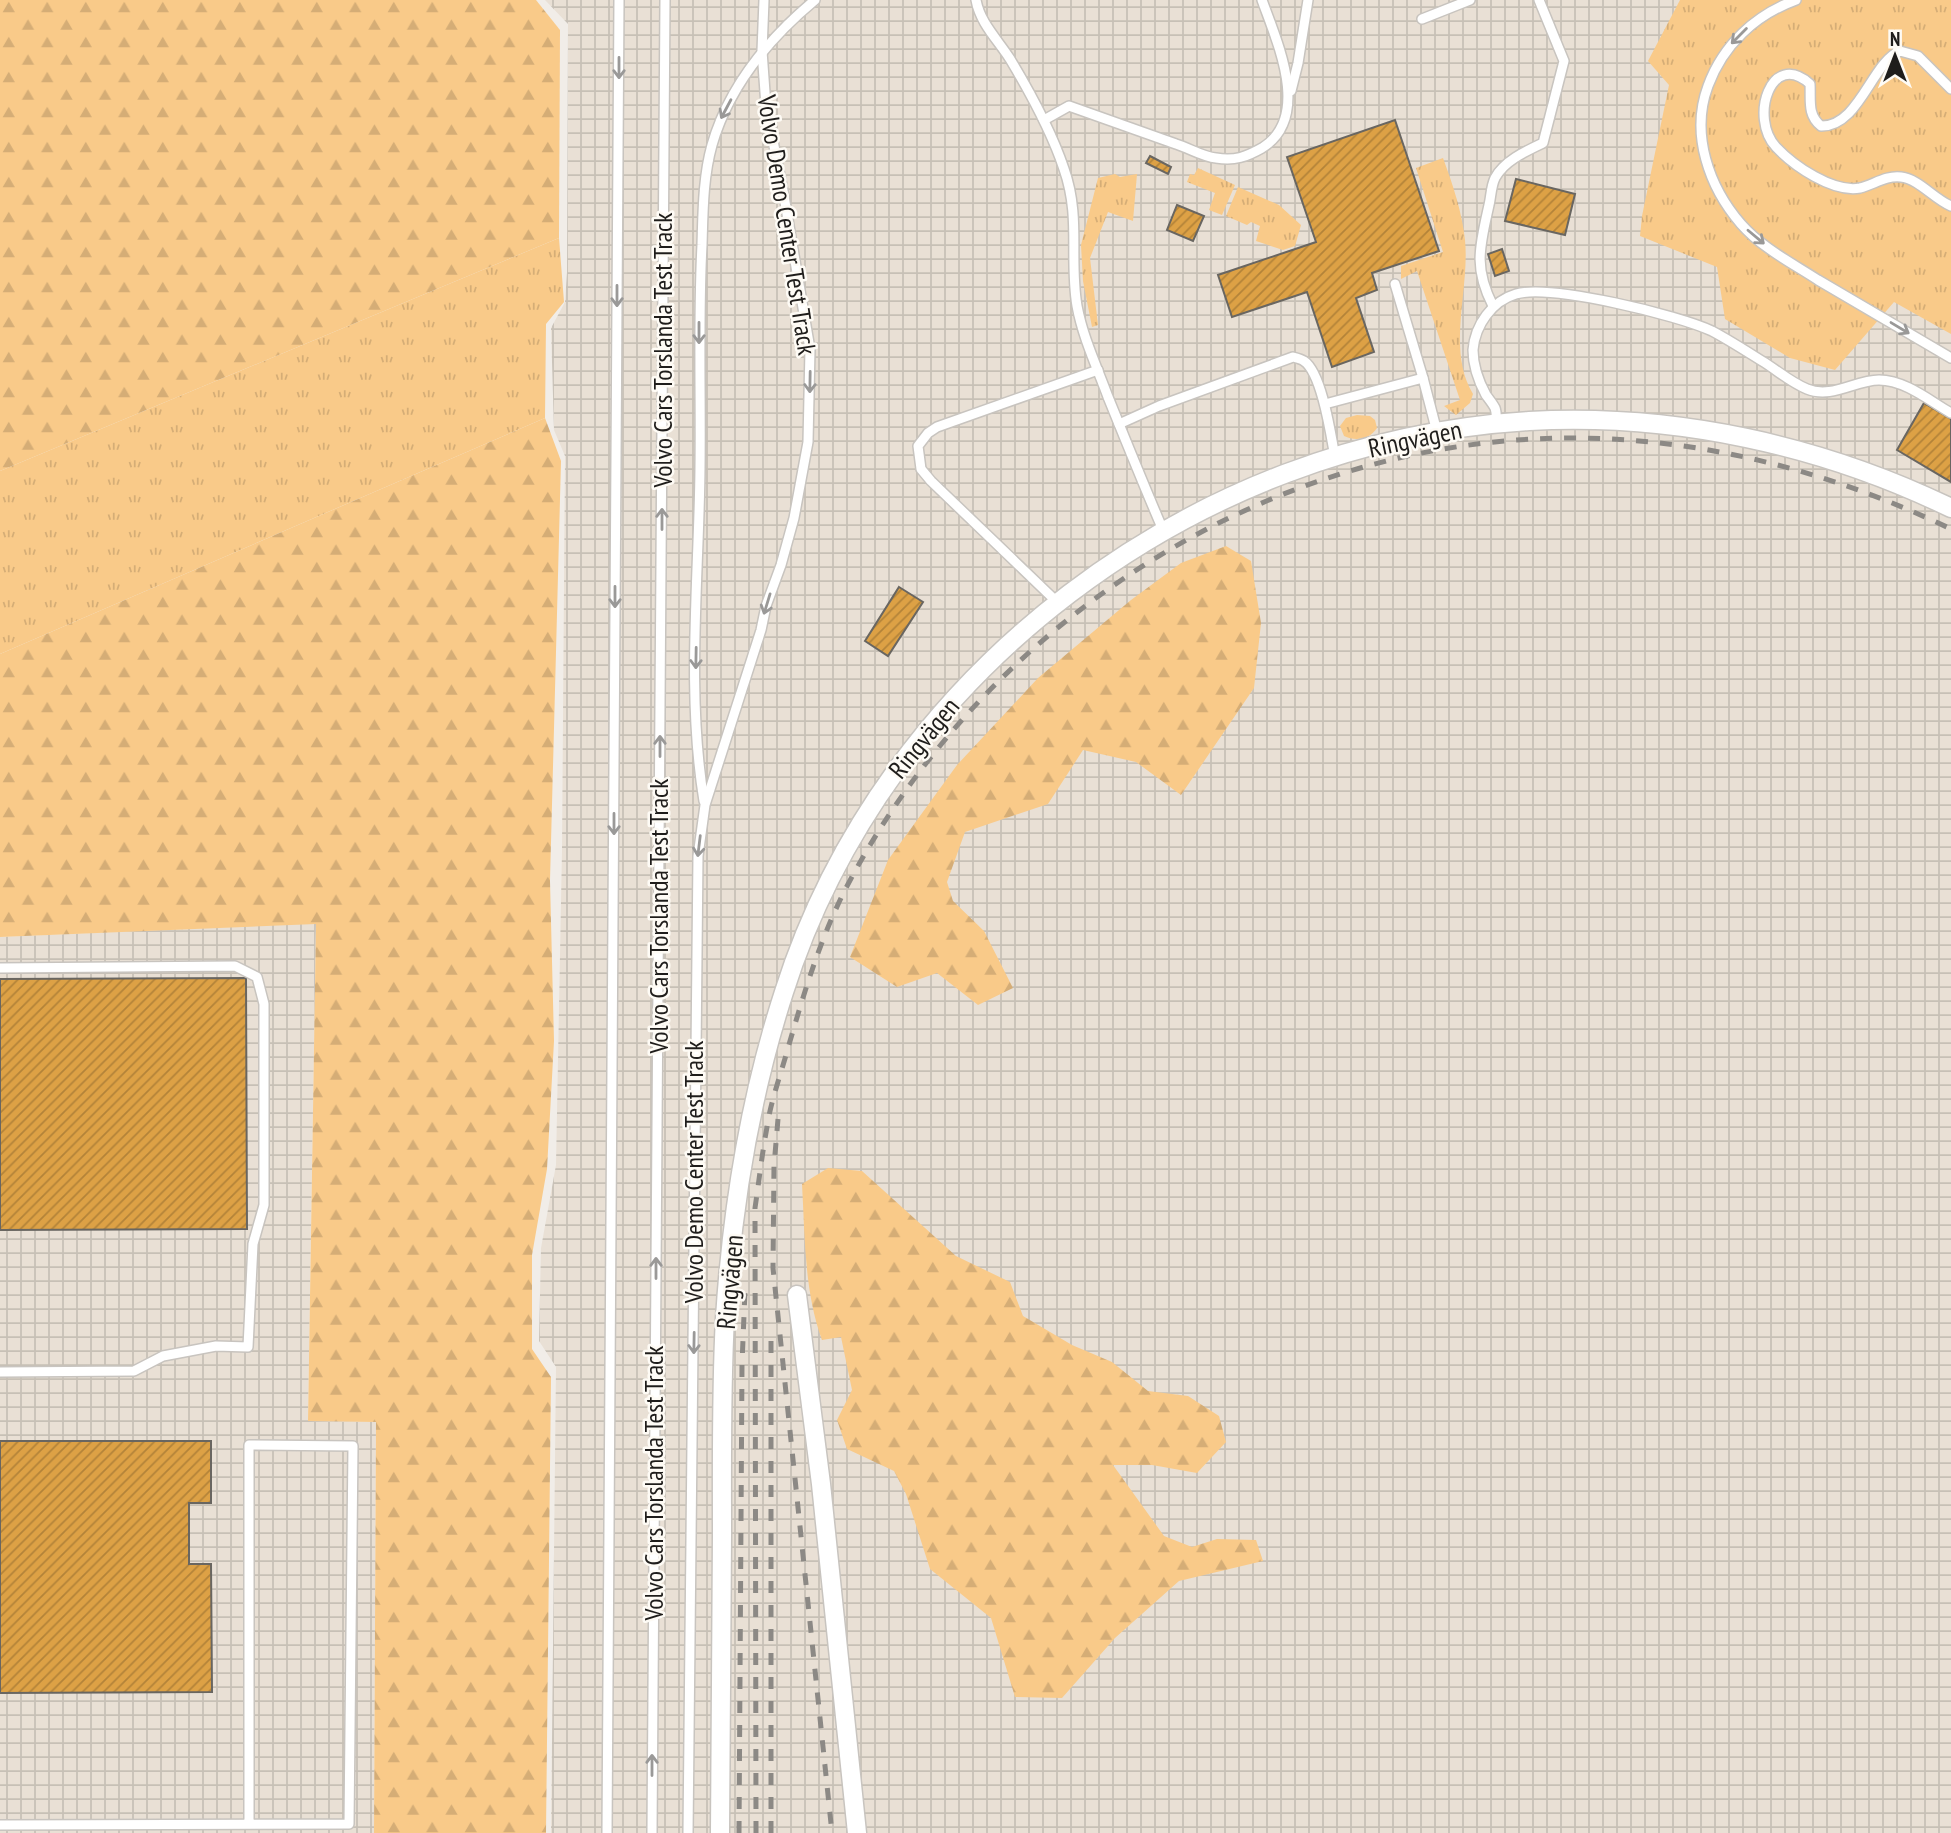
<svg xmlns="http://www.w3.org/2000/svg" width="1951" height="1833" font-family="'PT Sans Narrow',sans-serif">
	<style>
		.industrial { fill: url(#industrial-grid) }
		.grass { fill: url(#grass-tufts) }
		.forest { fill: url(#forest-firs) }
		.building { fill: url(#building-hatch); stroke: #696661; stroke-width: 2 }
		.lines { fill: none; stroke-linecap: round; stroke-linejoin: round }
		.service-casing { stroke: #c8c4bf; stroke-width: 12 }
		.minor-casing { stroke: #c8c4bf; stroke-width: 21 }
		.service { stroke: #fff; stroke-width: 9 }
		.minor { stroke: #fff; stroke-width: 18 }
		.rail { stroke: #8c8985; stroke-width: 5; stroke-dasharray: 12 12; stroke-linecap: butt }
		.oneway { stroke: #9a9998 }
		.labels { text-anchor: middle; stroke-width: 5; stroke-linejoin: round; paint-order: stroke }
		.street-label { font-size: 26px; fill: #1f1d1b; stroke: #fefbf5 }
	</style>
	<defs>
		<pattern id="industrial-grid" width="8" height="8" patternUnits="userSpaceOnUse" patternTransform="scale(1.75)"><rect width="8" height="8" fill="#e9e0d5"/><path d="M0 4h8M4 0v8" fill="none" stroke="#c7c0b6"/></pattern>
		<pattern id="grass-tufts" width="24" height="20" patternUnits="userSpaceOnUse" patternTransform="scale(1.75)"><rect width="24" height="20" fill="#f9ca89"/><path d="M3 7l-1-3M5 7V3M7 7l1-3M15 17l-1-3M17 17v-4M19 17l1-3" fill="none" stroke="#d5ad76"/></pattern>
		<pattern id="forest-firs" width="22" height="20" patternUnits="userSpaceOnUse" patternTransform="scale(1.75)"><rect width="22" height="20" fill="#f9ca89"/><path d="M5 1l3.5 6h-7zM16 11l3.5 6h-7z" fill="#d5ad76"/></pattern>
		<pattern id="building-hatch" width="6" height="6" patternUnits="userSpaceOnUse" patternTransform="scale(1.75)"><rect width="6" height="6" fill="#dda145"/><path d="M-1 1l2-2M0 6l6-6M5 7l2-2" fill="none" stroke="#b38339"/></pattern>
	</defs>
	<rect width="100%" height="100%" fill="#f1ede8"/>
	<!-- industrial -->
	<g class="industrial">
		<path d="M 545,0 L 1951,0 L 1951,1833 L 551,1833 L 556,1367 L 539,1341 L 541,1248 L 556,1165 L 562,850 L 565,456 L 554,430 L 551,328 L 565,302 L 567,272 L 568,24 Z"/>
		<path d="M 316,923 L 308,1421 L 376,1422 L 374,1833 L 0,1833 L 0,937 Z"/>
	</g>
	<!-- grass -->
	<g class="grass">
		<path d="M 1680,0 L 1951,0 L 1951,334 L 1894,302 L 1835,370 L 1790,358 L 1725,319 L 1717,267 L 1640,236 L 1642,216 L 1669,85 L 1648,61 Z"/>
		<path d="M 1443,158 C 1453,185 1462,212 1465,240 C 1470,289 1446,350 1473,394 L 1470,403 L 1456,415 L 1444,406 L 1460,400 L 1417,271 L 1401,279 L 1401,266 L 1443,252 L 1416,168 Z"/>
		<path d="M 1198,168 L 1235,185 L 1222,215 L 1209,210 L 1215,193 L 1187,182 L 1190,174 L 1194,175 Z"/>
		<path d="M 1115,174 L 1120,177 L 1137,174 L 1133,221 L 1108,212 L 1090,258 L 1098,325 L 1092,327 L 1083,281 L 1081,245 L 1098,178 Z"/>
		<path d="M 1238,187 L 1279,205 L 1301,225 L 1295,246 L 1283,250 L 1256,241 L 1260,226 L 1251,222 L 1247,225 L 1226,216 Z"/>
		<path d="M 559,238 L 564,302 L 546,324 L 545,418 L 0,654 L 0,471 Z"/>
		<path d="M 1357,415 L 1370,416 L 1375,420 L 1377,428 C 1370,439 1356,442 1344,436 L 1340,426 L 1346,418 Z"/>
	</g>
	<!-- forest -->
	<g class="forest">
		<path d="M 0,0 L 536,0 L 560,30 L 559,238 L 0,471 Z"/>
		<path d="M 545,418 L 561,461 L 550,881 L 554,1041 L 547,1169 L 532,1255 L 532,1349 L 551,1377 L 546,1833 L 374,1833 L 376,1422 L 308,1421 L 316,924 L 0,937 L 0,654 Z"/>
		<path d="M 1226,546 L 1251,561 L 1261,623 L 1254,688 L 1181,795 L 1136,762 L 1083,750 L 1048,804 L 965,832 L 947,882 L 953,901 L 984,931 L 1013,988 L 978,1005 L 937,973 L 897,987 L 850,957 L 888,860 L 957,765 L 1038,678 L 1131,600 L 1181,563 Z"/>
		<path d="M 828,1168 L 862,1171 L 956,1256 L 1010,1282 L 1023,1316 L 1072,1345 L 1112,1362 L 1148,1391 L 1188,1396 L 1219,1416 L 1226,1442 L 1197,1473 L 1152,1465 L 1113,1465 L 1164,1536 L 1192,1547 L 1217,1539 L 1256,1540 L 1263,1561 L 1179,1581 L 1115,1638 L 1062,1698 L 1015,1697 L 991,1618 L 930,1569 L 906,1494 L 894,1471 L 847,1449 L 837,1420 L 852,1390 L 841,1337 L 822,1340 C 804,1291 805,1236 802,1184 Z"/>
	</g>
	<!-- building -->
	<g class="building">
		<path d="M 1395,120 L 1439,251 L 1372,273 L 1377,290 L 1356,298 L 1374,352 L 1332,367 L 1307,292 L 1232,317 L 1218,275 L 1316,242 L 1287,157 Z"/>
		<path d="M 1150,156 L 1171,167 L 1168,174 L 1146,163 Z"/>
		<path d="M 1516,179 L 1575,194 L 1565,235 L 1505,221 Z"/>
		<path d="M 1177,205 L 1204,216 L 1193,241 L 1167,230 Z"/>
		<path d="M 1502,249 L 1509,271 L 1495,276 L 1488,254 Z"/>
		<path d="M 1924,403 L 1951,419 L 1951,482 L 1897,450 Z"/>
		<path d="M 899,587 L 923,602 L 888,656 L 865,641 Z"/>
		<path d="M 246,978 L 247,1229 L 0,1230 L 0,979 Z"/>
		<path d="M 0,1441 L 211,1441 L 211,1503 L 189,1503 L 189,1564 L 211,1564 L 212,1692 L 0,1693 Z"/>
	</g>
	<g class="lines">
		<defs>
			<g id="service">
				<path d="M 976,0 C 980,23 998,40 1010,59 C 1031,94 1051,130 1064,169 C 1081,217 1069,258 1077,306 C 1083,338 1097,367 1108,397 C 1126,441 1144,486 1163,530"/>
				<path d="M 1796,0 C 1755,15 1723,45 1708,86 C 1690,134 1709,187 1741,224 C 1762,248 1792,263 1818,280 C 1862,306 1907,332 1951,358"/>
				<path d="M 1422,19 L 1470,0"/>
				<path d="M 1951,89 L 1918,56 L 1900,51 C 1872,62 1859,127 1821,126 C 1807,115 1811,100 1810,84 C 1771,49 1749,118 1776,147 C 1794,166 1833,193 1860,188 C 1873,185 1886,175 1901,177 C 1919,179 1934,199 1951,206"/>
				<path d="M 1291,91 L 1298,63 L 1308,0"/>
				<path d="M 1044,120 L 1069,106 C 1105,119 1140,131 1176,144 C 1189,148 1203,157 1216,158 C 1235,161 1246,157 1262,148 C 1312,117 1277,42 1262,0"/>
				<path d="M 1395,284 L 1423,378"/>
				<path d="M 1493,306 C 1473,267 1480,246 1489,205 C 1491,197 1491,186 1495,178 C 1504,161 1526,151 1543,143 L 1564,61 L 1539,0"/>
				<path d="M 1325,404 L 1423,378 L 1437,432"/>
				<path d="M 1119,424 L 1159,406 L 1293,357 C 1297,358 1301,359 1304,361 C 1322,373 1331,436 1335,457"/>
				<path d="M 1496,424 C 1496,419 1497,413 1495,408 C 1493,404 1489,399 1486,395 C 1479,382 1473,365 1473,350 C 1475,325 1492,301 1516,294 C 1551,284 1678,315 1712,331 C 1729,340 1746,351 1762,361 C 1777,370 1790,382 1807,389 C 1832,399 1855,380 1879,380 C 1905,380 1930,401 1951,413"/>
				<path d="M 1057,602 L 931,481 L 921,469 L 918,446 L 928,433 L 937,427 L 1098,370"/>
				<path d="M 704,801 C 686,692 699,578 700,468 C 701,393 698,319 702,245 C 703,212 703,177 712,145 C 729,86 768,39 815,0"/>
				<path d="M 0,968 L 235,966 L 257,977 L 264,1004 L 264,1205 L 253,1244 L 248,1347 L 216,1346 L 163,1356 L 134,1371 L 0,1372"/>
				<path d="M 0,1825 L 349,1824 L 353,1446 L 249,1445 L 249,1824"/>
				<path d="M 607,1833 L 619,0"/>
				<path d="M 652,1833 L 665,0"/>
				<path d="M 688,1833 L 698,856 L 705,805 L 761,630 L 766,606 L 781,565 L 794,518 L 808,442 L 810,349 L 784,196 L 766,106 L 762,51 L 764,0"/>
			</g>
			<g id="minor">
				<path d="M 797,1295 L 821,1484 L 857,1833"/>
				<path d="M 720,1833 C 720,1734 721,1635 722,1535 C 722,1463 721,1390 725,1318 C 732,1207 750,1097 784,992 C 885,672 1196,440 1529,421 C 1675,413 1821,445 1951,508"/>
			</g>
		</defs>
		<!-- service casing -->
		<use href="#service" class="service-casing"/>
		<!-- minor casing -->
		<use href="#minor" class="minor-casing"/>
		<!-- service -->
		<use href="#service" class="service"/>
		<!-- minor -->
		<use href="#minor" class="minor"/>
		<!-- rail -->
		<g class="rail">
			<path d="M 778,1119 L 774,1166 L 773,1268 L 832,1833"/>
			<path d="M 739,1833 L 742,1364 L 745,1291"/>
			<path d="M 756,1833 L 755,1208 C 759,1181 762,1154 767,1127 C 771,1100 781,1074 788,1048 C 804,993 820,939 846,888 C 984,623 1265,441 1565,438 C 1700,437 1830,471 1951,529"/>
			<path d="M 771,1833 L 771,1331"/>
		</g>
	</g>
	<!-- one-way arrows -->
	<defs><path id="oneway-shaft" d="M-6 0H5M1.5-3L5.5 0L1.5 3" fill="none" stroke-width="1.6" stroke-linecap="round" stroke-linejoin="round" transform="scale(1.75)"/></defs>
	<g class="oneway">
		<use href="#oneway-shaft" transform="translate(1739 36) rotate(135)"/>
		<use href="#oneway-shaft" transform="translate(619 68) rotate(90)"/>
		<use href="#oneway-shaft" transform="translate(726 109) rotate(118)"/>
		<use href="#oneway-shaft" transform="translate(1756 237) rotate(40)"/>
		<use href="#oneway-shaft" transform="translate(617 296) rotate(90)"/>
		<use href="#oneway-shaft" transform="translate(1900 328) rotate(31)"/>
		<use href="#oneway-shaft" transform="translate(699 333) rotate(90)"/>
		<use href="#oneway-shaft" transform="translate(810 382) rotate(91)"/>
		<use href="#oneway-shaft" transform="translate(662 519) rotate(-90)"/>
		<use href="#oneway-shaft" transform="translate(615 597) rotate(90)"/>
		<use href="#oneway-shaft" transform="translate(767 604) rotate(107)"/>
		<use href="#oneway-shaft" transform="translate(696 658) rotate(91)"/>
		<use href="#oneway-shaft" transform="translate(660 746) rotate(-90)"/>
		<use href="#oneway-shaft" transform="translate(614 824) rotate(90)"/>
		<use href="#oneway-shaft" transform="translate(699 846) rotate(97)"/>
		<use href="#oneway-shaft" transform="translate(656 1268) rotate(-90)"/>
		<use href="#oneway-shaft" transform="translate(694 1343) rotate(91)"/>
		<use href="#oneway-shaft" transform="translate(652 1765) rotate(-90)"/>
	</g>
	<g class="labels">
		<!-- street labels -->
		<g class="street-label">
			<text transform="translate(787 225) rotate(81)" y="9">Volvo Demo Center Test Track</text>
			<text transform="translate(663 350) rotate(-90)" y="9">Volvo Cars Torslanda Test Track</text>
			<text transform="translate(1415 439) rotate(-12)" y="9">Ringvägen</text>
			<text transform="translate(924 738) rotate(-51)" y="9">Ringvägen</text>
			<text transform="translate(659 916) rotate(-90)" y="9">Volvo Cars Torslanda Test Track</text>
			<text transform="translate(694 1172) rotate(-90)" y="9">Volvo Demo Center Test Track</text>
			<text transform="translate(730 1282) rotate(-85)" y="9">Ringvägen</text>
			<text transform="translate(654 1483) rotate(-90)" y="9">Volvo Cars Torslanda Test Track</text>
		</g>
	</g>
	<!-- north arrow -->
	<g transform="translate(1895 56)" stroke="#fefbf5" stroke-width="5" paint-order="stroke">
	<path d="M0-5L12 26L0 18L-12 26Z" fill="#1f1d1b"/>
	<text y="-10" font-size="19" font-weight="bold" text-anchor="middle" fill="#1f1d1b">N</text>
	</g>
</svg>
